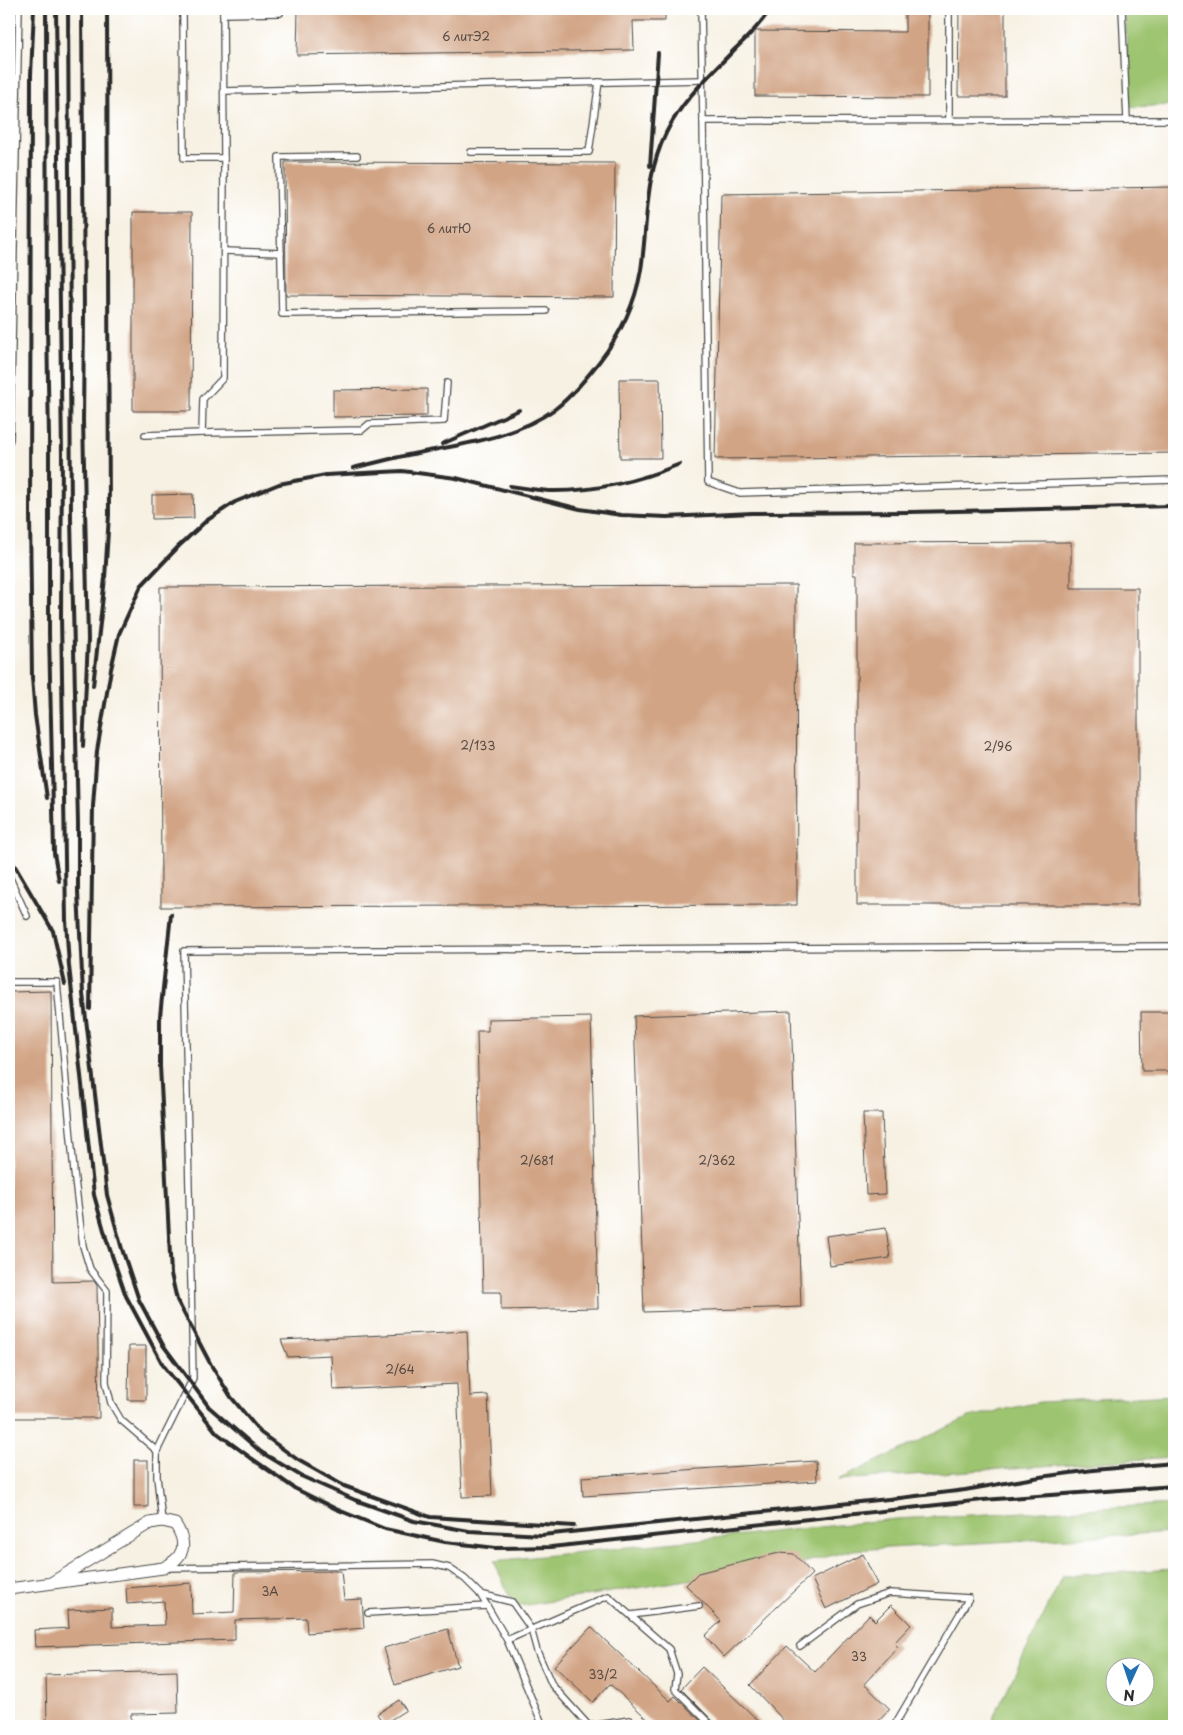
<svg xmlns="http://www.w3.org/2000/svg" width="1183" height="1735" font-family="'Playpen Sans',sans-serif">
	<style>
		.green { fill: #9dc46f; stroke: #64784d; fill-rule: evenodd }
		.building { fill: #d1a485 }
		.lines { fill: none; stroke-linecap: round; stroke-linejoin: round }
		.lane-casing { stroke: #4a4947; stroke-width: 8 }
		.street-casing { stroke: #4a4947; stroke-width: 13 }
		.lane { stroke: #fff; stroke-width: 5.5 }
		.street { stroke: #fff; stroke-width: 11 }
		.rail { stroke: #2b2b2b; stroke-width: 4 }
		.labels { text-anchor: middle; stroke-width: 4.5; stroke-linejoin: round; paint-order: stroke }
		.number-label { font-size: 12px; fill: #544942 }
	</style>
	<rect width="100%" height="100%" fill="#fff"/>
	<filter id="ink" filterUnits="userSpaceOnUse"><feTurbulence type="fractalNoise" baseFrequency=".02" numOctaves="2"/><feDisplacementMap in="SourceGraphic" scale="10" xChannelSelector="R" yChannelSelector="G"/><feConvolveMatrix kernelMatrix="1 2 1 2 8 2 1 2 1" color-interpolation-filters="sRGB"/></filter>
	<filter id="wash" filterUnits="userSpaceOnUse"><feTurbulence type="fractalNoise" baseFrequency=".0096" numOctaves="4" result="noise"/><feDisplacementMap in="SourceGraphic" scale="20" xChannelSelector="R" yChannelSelector="G"/><feGaussianBlur stdDeviation="1.12" result="paint"/><feColorMatrix in="noise" values="0 0 0 0 0 0 0 0 0 0 0 0 0 0 0 0 0 1.4 0 .05"/><feComposite in="paint" operator="in"/></filter>
	<g filter="url(#wash)">
		<rect width="100%" height="100%" fill="#f7f1e3"/>
		<!-- green -->
		<g class="green">
			<path d="M 1125,9 L 1174,9 L 1174,105 L 1130,107 Z"/>
			<path d="M 1174,1395 L 1174,1457 L 838,1480 L 969,1417 L 1040,1402 Z"/>
			<path d="M 1174,1504 L 1174,1532 L 853,1550 L 716,1585 L 713,1576 L 514,1607 L 494,1561 L 896,1519 Z"/>
			<path d="M 1174,1569 L 1174,1726 L 989,1726 L 1063,1576 ZM 1116,1668 L 1146,1668 L 1146,1698 L 1116,1698 Z"/>
		</g>
		<g id="blocks">
			<!-- building -->
			<g class="building">
				<path d="M 298,9 L 665,9 L 665,21 L 633,21 L 634,50 L 297,55 Z"/>
				<path d="M 905,9 L 928,9 L 928,97 L 755,96 L 755,31 L 905,32 Z"/>
				<path d="M 959,9 L 1005,9 L 1005,96 L 958,96 Z"/>
				<path d="M 285,162 L 615,163 L 614,297 L 286,295 Z"/>
				<path d="M 1174,187 L 1174,453 L 715,459 L 721,194 Z"/>
				<path d="M 133,212 L 192,212 L 191,411 L 133,411 Z"/>
				<path d="M 619,379 L 660,379 L 661,458 L 620,458 Z"/>
				<path d="M 427,389 L 427,416 L 333,417 L 333,390 Z"/>
				<path d="M 193,494 L 194,518 L 152,519 L 152,495 Z"/>
				<path d="M 1071,542 L 1071,588 L 1138,588 L 1138,905 L 857,905 L 857,574 L 854,574 L 854,543 Z"/>
				<path d="M 796,585 L 797,905 L 161,907 L 160,587 Z"/>
				<path d="M 51,991 L 53,1282 L 94,1281 L 97,1286 L 99,1418 L 9,1418 L 9,992 Z"/>
				<path d="M 791,1011 L 801,1307 L 644,1312 L 634,1016 Z"/>
				<path d="M 1141,1012 L 1174,1012 L 1174,1071 L 1142,1071 Z"/>
				<path d="M 591,1017 L 598,1308 L 501,1310 L 501,1292 L 483,1292 L 477,1031 L 488,1031 L 488,1019 Z"/>
				<path d="M 863,1113 L 882,1113 L 885,1194 L 866,1195 Z"/>
				<path d="M 886,1228 L 890,1258 L 830,1266 L 826,1236 Z"/>
				<path d="M 467,1331 L 470,1396 L 488,1395 L 492,1496 L 462,1497 L 457,1384 L 333,1390 L 331,1355 L 288,1357 L 281,1340 Z"/>
				<path d="M 129,1346 L 146,1346 L 146,1400 L 128,1400 Z"/>
				<rect x="134" y="1460" width="14" height="47"/>
				<path d="M 816,1461 L 817,1481 L 583,1496 L 582,1477 Z"/>
				<path d="M 779,1553 L 794,1554 L 812,1574 L 724,1657 L 705,1636 L 721,1621 L 686,1585 L 698,1573 Z"/>
				<path d="M 863,1554 L 877,1584 L 826,1609 L 812,1579 Z"/>
				<path d="M 341,1571 L 344,1600 L 362,1599 L 364,1628 L 307,1633 L 306,1618 L 235,1620 L 235,1640 L 35,1647 L 34,1630 L 69,1628 L 68,1610 L 112,1608 L 112,1627 L 165,1625 L 164,1601 L 127,1604 L 126,1588 L 191,1583 L 192,1614 L 234,1612 L 235,1572 Z"/>
				<path d="M 891,1605 L 911,1625 L 894,1643 L 898,1647 L 864,1684 L 890,1709 L 874,1726 L 789,1726 L 750,1685 L 787,1646 L 815,1672 L 869,1615 L 875,1621 Z"/>
				<path d="M 591,1627 L 670,1701 L 675,1696 L 706,1726 L 655,1726 L 610,1684 L 593,1702 L 554,1666 Z"/>
				<path d="M 448,1629 L 458,1666 L 395,1685 L 384,1648 Z"/>
				<path d="M 702,1667 L 764,1726 L 717,1726 L 715,1723 L 681,1689 Z"/>
				<path d="M 177,1671 L 178,1713 L 131,1714 L 131,1725 L 47,1726 L 46,1675 Z"/>
				<path d="M 399,1700 L 406,1710 L 384,1724 L 377,1714 Z"/>
			</g>
		</g>
	</g>
	<g filter="url(#ink)">
		<use href="#blocks" fill-opacity="0" stroke="#4a4947" stroke-width="1"/>
		<g class="lines">
			<defs>
				<g id="lane">
					<path d="M 183,9 L 184,158 L 224,158 L 223,9"/>
					<path d="M 701,9 L 703,121 L 1174,120"/>
					<path d="M 1122,9 L 1127,120"/>
					<path d="M 223,14 L 280,13 L 280,9"/>
					<path d="M 224,91 L 702,80"/>
					<path d="M 949,120 L 949,9"/>
					<path d="M 703,121 L 708,482 L 740,493 L 1174,480"/>
					<path d="M 471,152 L 589,152 L 599,82"/>
					<path d="M 357,156 L 279,157 L 282,314 L 546,311"/>
					<path d="M 224,251 L 281,253"/>
					<path d="M 202,433 L 362,430 L 369,424 L 444,421 L 447,383"/>
					<path d="M 145,435 L 202,433 L 203,399 L 223,378 L 224,158"/>
					<path d="M 9,442 L 10,439 L 19,9"/>
					<path d="M 9,876 L 27,916"/>
					<path d="M 9,982 L 57,982 L 74,1172 L 83,1246 L 90,1269 L 107,1291 L 106,1382 L 111,1403 L 121,1420 L 157,1451"/>
					<path d="M 162,1521 L 157,1477 L 157,1451 L 193,1378 L 184,951 L 1174,946"/>
					<path d="M 167,1568 L 432,1564 L 449,1568 L 465,1579 L 480,1594 L 507,1640 L 543,1726"/>
					<path d="M 480,1594 L 512,1602 L 531,1629 L 537,1651 L 552,1685 L 589,1726"/>
					<path d="M 368,1613 L 487,1606"/>
					<path d="M 631,1615 L 699,1606"/>
					<path d="M 507,1640 L 608,1596 L 669,1649 L 677,1674 L 675,1689 L 712,1726"/>
					<path d="M 800,1646 L 857,1604 L 890,1593 L 969,1598 L 894,1726"/>
					<path d="M 590,1726 L 630,1720 L 638,1726"/>
				</g>
				<path id="street" d="M 9,1589 L 163,1568 C 185,1557 188,1544 175,1524 L 162,1521 L 150,1523 L 51,1583"/>
			</defs>
			<!-- lane casing -->
			<use href="#lane" class="lane-casing"/>
			<!-- street casing -->
			<use href="#street" class="street-casing"/>
			<!-- lane -->
			<use href="#lane" class="lane"/>
			<!-- street -->
			<use href="#street" class="street"/>
			<!-- rail -->
			<g class="rail">
				<path d="M 34,9 L 31,75 L 30,516 L 32,677 L 35,715 L 47,798"/>
				<path d="M 46,9 L 47,325 L 49,438 L 49,634 L 54,853 L 59,881"/>
				<path d="M 56,9 L 62,455 L 61,616 L 66,920 L 69,966 L 94,1195 L 107,1241 L 126,1296 L 163,1365 L 217,1433 L 251,1458 L 294,1488 L 336,1509 L 385,1529 L 445,1542 L 496,1548 L 551,1547 L 983,1500 L 1174,1486"/>
				<path d="M 68,9 L 71,519 L 78,823 L 78,892 L 83,994 L 107,1195 L 122,1249 L 139,1300 L 163,1345 L 209,1407 L 261,1452 L 301,1476 L 355,1500 L 414,1521 L 469,1531 L 542,1535 L 898,1498"/>
				<path d="M 82,9 L 84,318 L 83,420 L 88,640 L 83,746"/>
				<path d="M 650,166 L 658,53"/>
				<path d="M 442,444 L 519,410"/>
				<path d="M 353,468 C 376,463 400,456 423,452 C 469,443 516,437 555,409 C 572,396 586,378 599,362 C 620,335 635,305 641,270 C 648,223 644,178 666,133 C 682,100 710,75 735,49 C 748,37 761,24 770,9"/>
				<path d="M 510,486 C 523,488 536,490 549,491 C 594,492 639,481 680,464"/>
				<path d="M 93,686 L 105,578 L 109,515 L 107,9"/>
				<path d="M 9,856 L 53,931 L 65,984"/>
				<path d="M 171,914 L 160,1016 L 160,1066 L 171,1274 L 177,1300 L 211,1365 L 231,1397 L 261,1433 L 298,1460 L 344,1486 L 430,1517 L 574,1526"/>
				<path d="M 90,1009 L 93,806 L 97,751 L 111,669 L 119,634 L 141,586 L 179,546 L 206,521 L 235,502 L 279,484 L 326,475 L 402,471 L 456,478 L 580,509 L 621,515 L 667,517 L 752,513 L 910,512 L 1174,506"/>
				<path d="M 892,1499 L 965,1490 L 1040,1477 L 1093,1470 L 1174,1463"/>
			</g>
		</g>
	</g>
	<g class="labels">
		<!-- number labels -->
		<g class="number-label">
			<text x="466" y="41">6 литЭ2</text>
			<text x="449" y="233">6 литЮ</text>
			<text x="478" y="750">2/133</text>
			<text x="998" y="751">2/96</text>
			<text x="537" y="1165">2/681</text>
			<text x="717" y="1165">2/362</text>
			<text x="400" y="1374">2/64</text>
			<text x="270" y="1596">3А</text>
			<text x="859" y="1661">33</text>
			<text x="603" y="1679">33/2</text>
		</g>
	</g>
	<!-- margin -->
	<rect width="1183" height="1735" fill="none" stroke="#fff" stroke-width="30"/>
	<!-- north arrow -->
	<g transform="translate(1130 1682) rotate(183)"><circle r="24" fill="#ffffff" stroke="#aaaaaa"/>
	<path d="M0-4L9 19L0 12L-9 19Z" fill="#1f6fb2"/>
	<text y="-8" font-size="14" font-weight="bold" text-anchor="middle" fill="#2b2b2b">N</text>
	</g>
</svg>
